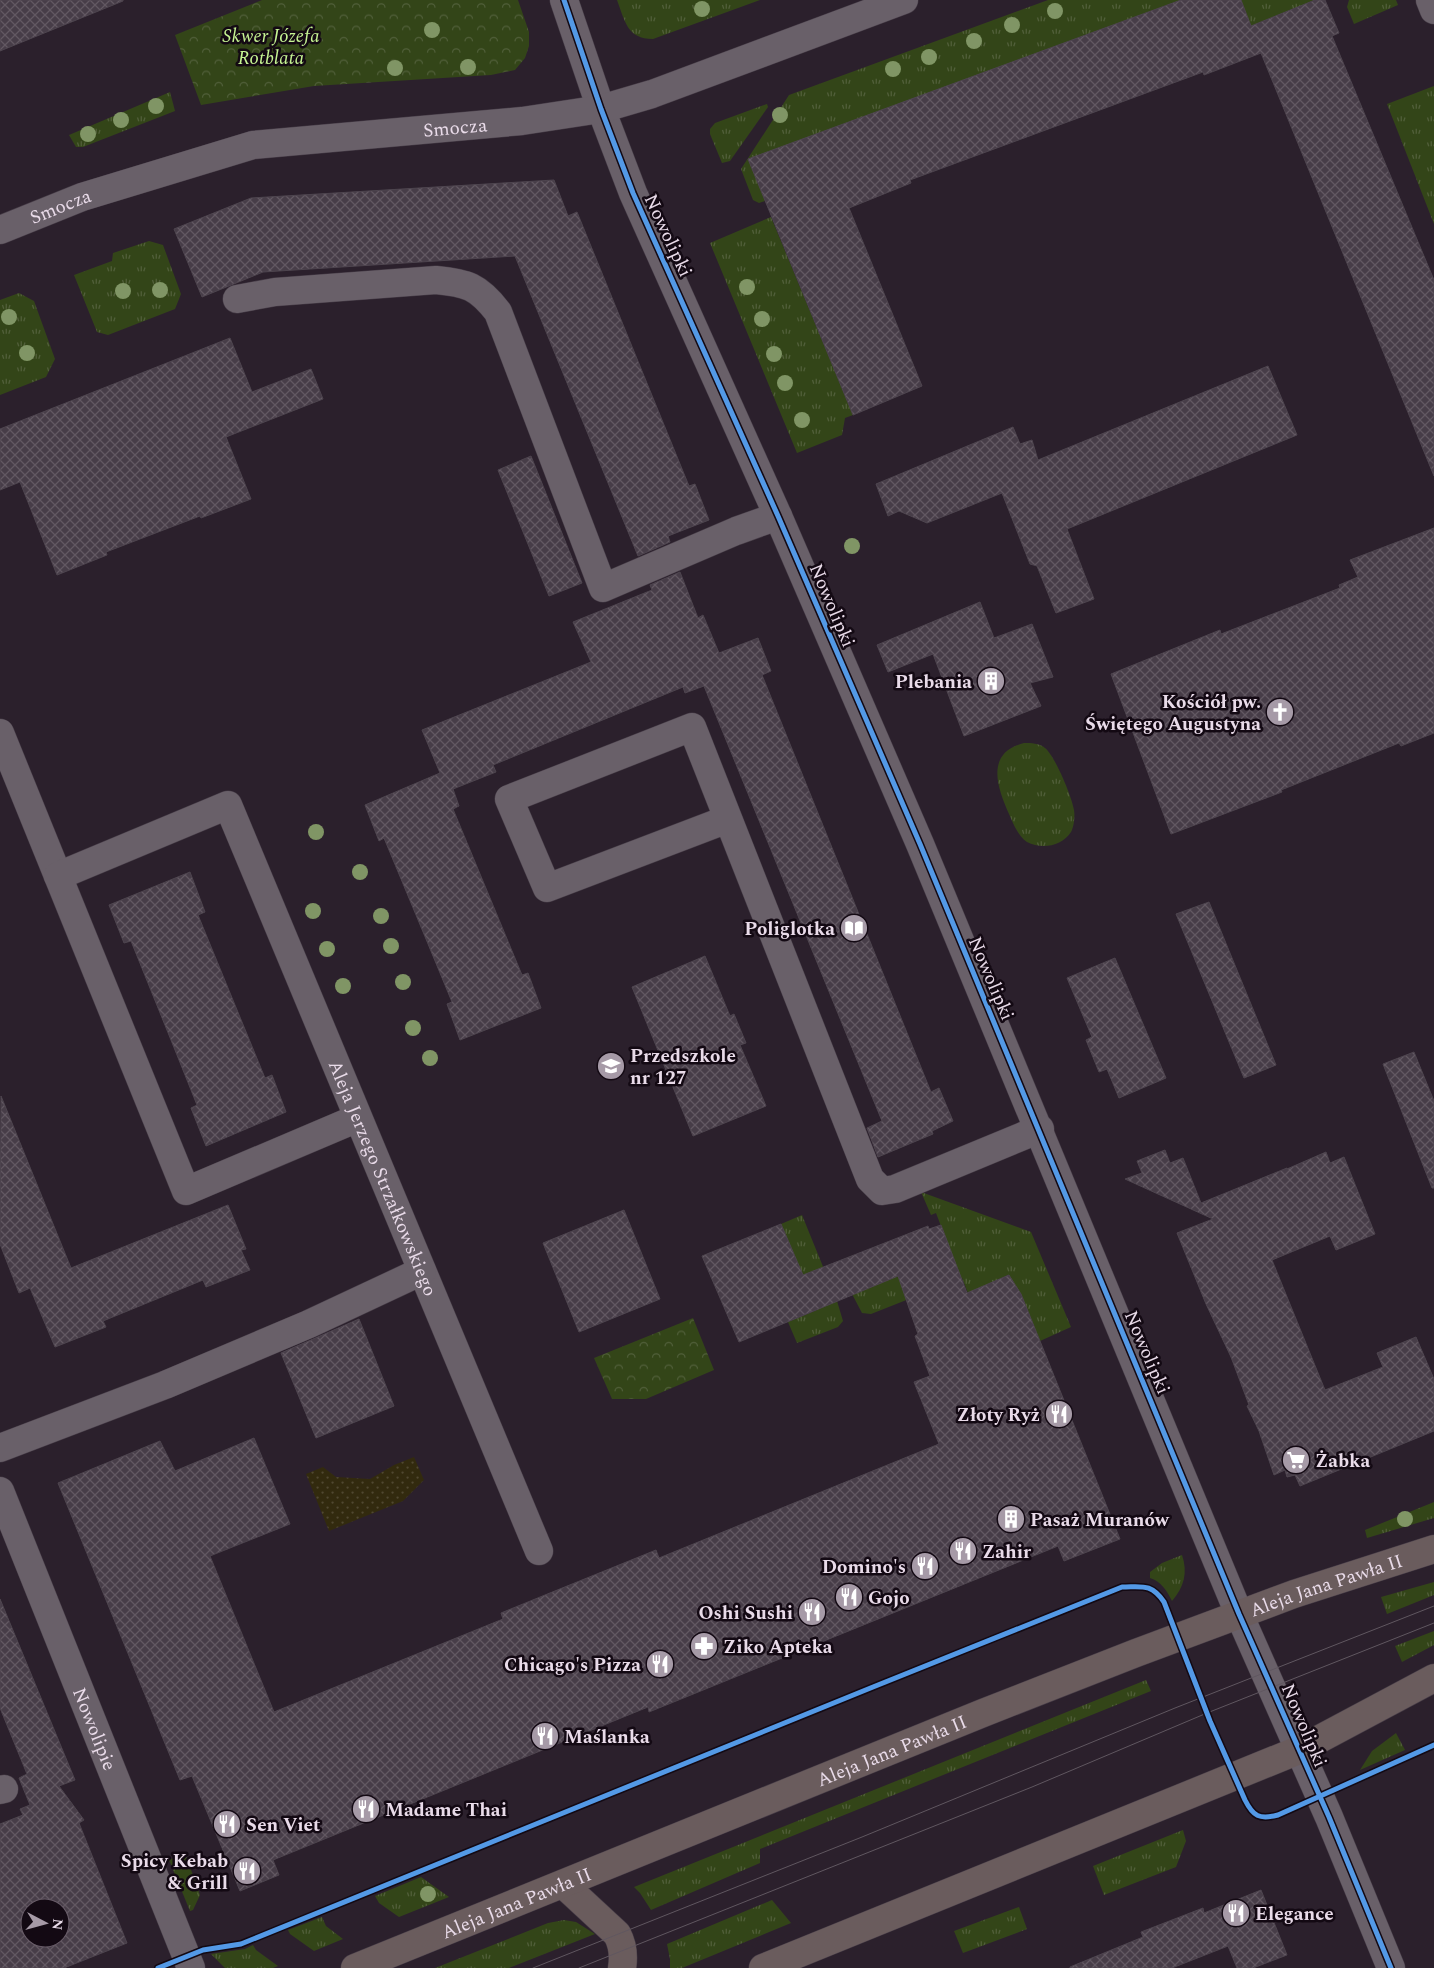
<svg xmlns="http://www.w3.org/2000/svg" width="1434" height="1968" font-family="Spectral,serif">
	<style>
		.grass { fill: url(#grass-tufts) }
		.sand { fill: url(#sand-dots) }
		.park { fill: url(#park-crowns) }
		.building { fill: url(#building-cross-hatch); stroke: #4e454f; fill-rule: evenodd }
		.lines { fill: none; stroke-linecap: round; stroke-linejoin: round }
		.minor-casing { stroke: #463c47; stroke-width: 29 }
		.major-casing { stroke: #463c47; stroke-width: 29 }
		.minor { stroke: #696069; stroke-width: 28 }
		.major { stroke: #6a5c5d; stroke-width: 28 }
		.tram { stroke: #605760; stroke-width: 1 }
		.cycleway-casing { stroke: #130913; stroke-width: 8 }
		.cycleway { stroke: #5399e6; stroke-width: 5 }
		.tree { fill: #809565 }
		.labels { text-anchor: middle; stroke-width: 5; stroke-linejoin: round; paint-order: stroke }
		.park-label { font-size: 19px; font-style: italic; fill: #c6f593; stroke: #130913 }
		.street-label { font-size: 19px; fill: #e9dbe9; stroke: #130913 }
		.poi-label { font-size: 19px; font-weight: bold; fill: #e9dbe9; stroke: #130913; text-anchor: start }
	</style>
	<defs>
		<pattern id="grass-tufts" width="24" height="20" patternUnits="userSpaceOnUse" patternTransform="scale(1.25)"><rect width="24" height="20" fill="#334518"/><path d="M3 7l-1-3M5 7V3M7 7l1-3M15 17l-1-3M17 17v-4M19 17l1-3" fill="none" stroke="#515f3a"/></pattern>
		<pattern id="sand-dots" width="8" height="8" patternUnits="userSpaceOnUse" patternTransform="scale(1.25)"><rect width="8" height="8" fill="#322a0e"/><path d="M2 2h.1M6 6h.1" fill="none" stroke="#504831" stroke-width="1.8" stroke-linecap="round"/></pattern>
		<pattern id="park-crowns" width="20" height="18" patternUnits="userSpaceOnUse" patternTransform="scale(1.25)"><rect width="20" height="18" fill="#334518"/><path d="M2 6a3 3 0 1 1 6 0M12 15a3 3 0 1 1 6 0" fill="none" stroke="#515f3a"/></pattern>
		<pattern id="building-cross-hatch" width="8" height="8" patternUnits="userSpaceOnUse" patternTransform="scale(1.25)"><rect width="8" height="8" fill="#473d48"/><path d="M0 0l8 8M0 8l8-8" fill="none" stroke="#625862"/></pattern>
	</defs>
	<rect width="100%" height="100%" fill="#2b202c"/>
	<!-- grass -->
	<g class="grass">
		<path d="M 617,0 L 760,0 L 653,39 C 627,39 625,21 617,0 Z"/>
		<path d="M 1048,0 L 1181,0 L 749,159 L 765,201 L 759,203 L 753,200 L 741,169 L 789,95 Z"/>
		<path d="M 1241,0 L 1315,0 L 1251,26 Z"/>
		<path d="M 1349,0 L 1396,0 L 1398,5 L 1354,24 L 1347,7 Z"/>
		<path d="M 1434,86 L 1434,224 L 1387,104 Z"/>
		<path d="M 170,92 L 175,111 L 83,147 L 76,147 L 69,135 Z"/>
		<path d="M 767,104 L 768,107 L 730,161 L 722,163 L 710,134 L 710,129 L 715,123 Z"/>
		<path d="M 771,217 L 853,415 L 845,418 L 842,435 L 797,453 L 710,243 Z"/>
		<path d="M 149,241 L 163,245 L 181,294 L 175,309 L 108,335 L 97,332 L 74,275 L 112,261 L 113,253 Z"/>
		<path d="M 19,293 L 34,301 L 55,359 L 46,377 L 0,395 L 0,300 Z"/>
		<path d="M 1024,743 C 1031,743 1039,743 1045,748 C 1055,756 1072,797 1074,810 C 1075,816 1074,827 1071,832 C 1062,846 1042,850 1027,842 C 1018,836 1013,823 1009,814 C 997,787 985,753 1024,743 Z"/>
		<path d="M 921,1192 L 1031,1232 L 1071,1327 L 1040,1341 L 1021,1294 L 1008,1275 L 968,1293 L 962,1278 L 871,1314 L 862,1313 L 852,1294 L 952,1255 L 936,1213 L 931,1215 Z"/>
		<path d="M 802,1215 L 837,1301 L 843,1321 L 838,1327 L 797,1343 L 788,1322 L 817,1310 L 781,1224 Z"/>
		<path d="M 1434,1502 L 1434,1518 L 1367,1538 L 1365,1530 Z"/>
		<path d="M 1182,1555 C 1188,1573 1184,1587 1172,1601 C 1167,1591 1161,1581 1150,1578 L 1150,1572 L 1162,1563 Z"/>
		<path d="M 1434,1582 L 1434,1595 L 1387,1614 L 1381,1597 Z"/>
		<path d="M 1434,1631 L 1434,1645 L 1402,1662 L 1395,1646 Z"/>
		<path d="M 1146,1680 L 1151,1691 L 760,1849 L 760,1863 L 651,1910 L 640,1893 L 634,1887 Z"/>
		<path d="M 1396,1733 L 1405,1750 L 1360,1770 L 1372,1751 Z"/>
		<path d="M 1183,1830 L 1186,1841 L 1176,1867 L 1104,1895 L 1093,1866 Z"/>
		<path d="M 185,1853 L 200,1895 L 193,1910 L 190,1911 L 169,1860 Z"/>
		<path d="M 421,1877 L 449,1897 L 399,1917 L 379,1903 L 375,1896 Z"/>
		<path d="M 772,1900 L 791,1923 L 682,1968 L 670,1968 L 670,1959 L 667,1944 Z"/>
		<path d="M 1019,1907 L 1027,1929 L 963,1953 L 954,1931 Z"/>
		<path d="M 322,1917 L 326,1926 L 343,1939 L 314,1951 L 290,1934 L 288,1930 Z"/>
		<path d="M 564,1920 L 576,1922 L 595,1934 L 509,1968 L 435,1968 L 548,1923 Z"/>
		<path d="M 253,1945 L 256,1950 L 278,1966 L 273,1968 L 225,1968 L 211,1954 L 245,1949 Z"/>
	</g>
	<!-- sand -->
	<path class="sand" d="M 414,1457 L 424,1480 L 403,1501 L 329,1531 L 306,1474 L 323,1467 L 336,1477 L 370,1479 L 394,1465 Z"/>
	<!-- park -->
	<g class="park">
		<path d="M 262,0 L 518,0 L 529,32 L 529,46 L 525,58 L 515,70 L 491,75 L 314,86 L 201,105 L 175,35 Z"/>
		<path d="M 693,1318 L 714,1370 L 646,1399 L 612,1399 L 594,1358 Z"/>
	</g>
	<!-- building -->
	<g class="building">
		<path d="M 0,0 L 123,0 L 123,1 L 0,51 Z"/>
		<path d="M 1181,0 L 1241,0 L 1251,26 L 1315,0 L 1325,0 L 1339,33 L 1332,36 L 1434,280 L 1434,476 L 1261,53 L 1204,75 L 1203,72 L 910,180 L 911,183 L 849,208 L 922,386 L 853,415 L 748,159 Z"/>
		<path d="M 554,180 L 568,216 L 577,212 L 689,486 L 695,484 L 709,520 L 668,536 L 670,542 L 638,556 L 515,256 L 263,272 L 202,297 L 174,229 L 251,198 Z"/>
		<path d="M 230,338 L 252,392 L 311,369 L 323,399 L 226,437 L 251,499 L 201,518 L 200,516 L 106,552 L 107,555 L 57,575 L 20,482 L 0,490 L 0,429 Z"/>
		<path d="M 1268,366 L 1297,435 L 1067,529 L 1094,599 L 1056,613 L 1037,566 L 1030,564 L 1002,493 L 927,523 L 899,511 L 888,516 L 876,484 L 1013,427 L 1020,444 L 1032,440 L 1038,460 Z"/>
		<path d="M 531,456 L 582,583 L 549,596 L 498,470 Z"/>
		<path d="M 1434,528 L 1434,733 L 1401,746 L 1399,743 L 1281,790 L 1282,792 L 1171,834 L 1111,674 L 1220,630 L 1221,634 L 1340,588 L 1339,585 L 1358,577 L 1350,560 Z"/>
		<path d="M 680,572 L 698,618 L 703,615 L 719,653 L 758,638 L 771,671 L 762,675 L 931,1092 L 939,1088 L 953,1121 L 932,1131 L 933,1134 L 878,1157 L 867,1128 L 882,1121 L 704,686 L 685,693 L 683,687 L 493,765 L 496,772 L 453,789 L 459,806 L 453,809 L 522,975 L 528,973 L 541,1008 L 460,1040 L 447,1004 L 452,1002 L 426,939 L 384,838 L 379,841 L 365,805 L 440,773 L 422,730 L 591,662 L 573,622 L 652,590 L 650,585 Z"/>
		<path d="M 980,602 L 994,638 L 1032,624 L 1053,677 L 1030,683 L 1041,706 L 964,736 L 933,654 L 888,672 L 877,645 Z"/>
		<path d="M 190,872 L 205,912 L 198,915 L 265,1078 L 272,1075 L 286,1112 L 206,1146 L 191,1108 L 197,1105 L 173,1045 L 131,941 L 124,943 L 109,905 Z"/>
		<path d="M 1209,902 L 1276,1065 L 1244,1078 L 1176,914 Z"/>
		<path d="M 705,956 L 730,1016 L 734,1014 L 746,1043 L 740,1045 L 766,1106 L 693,1136 L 632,987 Z"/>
		<path d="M 1115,958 L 1166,1078 L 1119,1098 L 1107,1069 L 1099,1072 L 1086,1040 L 1092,1037 L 1067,978 Z"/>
		<path d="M 1414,1052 L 1434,1101 L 1434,1188 L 1432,1188 L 1383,1064 Z"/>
		<path d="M 1,1096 L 71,1268 L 228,1205 L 246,1249 L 241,1250 L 250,1270 L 206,1287 L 203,1280 L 103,1321 L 106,1327 L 55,1347 L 30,1288 L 19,1293 L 0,1244 Z"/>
		<path d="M 1165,1150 L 1170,1163 L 1183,1158 L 1201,1203 L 1287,1168 L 1287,1169 L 1326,1152 L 1330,1163 L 1344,1157 L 1375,1234 L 1336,1250 L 1330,1236 L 1272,1260 L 1325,1390 L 1383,1367 L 1377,1353 L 1416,1337 L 1434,1379 L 1434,1431 L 1300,1486 L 1295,1475 L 1287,1477 L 1285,1470 L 1274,1475 L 1259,1431 L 1247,1406 L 1249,1405 L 1231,1357 L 1206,1304 L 1177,1233 L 1213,1219 L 1125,1179 L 1142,1173 L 1137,1161 Z"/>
		<path d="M 624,1210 L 660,1299 L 579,1332 L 543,1243 Z"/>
		<path d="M 781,1224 L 803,1275 L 928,1226 L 929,1229 L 941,1225 L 967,1293 L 1009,1275 L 1021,1294 L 1120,1539 L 1064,1561 L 1058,1546 L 649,1712 L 648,1707 L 273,1860 L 279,1875 L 240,1891 L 192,1776 L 180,1780 L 58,1483 L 160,1441 L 175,1471 L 254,1438 L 290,1524 L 210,1556 L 274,1712 L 503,1619 L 501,1613 L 545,1595 L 656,1550 L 659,1558 L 939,1444 L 914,1382 L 930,1376 L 915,1336 L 918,1334 L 898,1276 L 739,1342 L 702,1256 Z"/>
		<path d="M 359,1319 L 394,1406 L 316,1438 L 281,1353 Z"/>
		<path d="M 0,1599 L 75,1780 L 59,1786 L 84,1820 L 79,1823 L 127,1943 L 64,1968 L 0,1968 L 0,1824 L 23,1815 L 20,1809 L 30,1805 L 19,1778 L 27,1774 L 0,1708 ZM 30,1908 L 60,1908 L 60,1938 L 30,1938 Z"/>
		<path d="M 1261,1890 L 1287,1955 L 1253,1968 L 1237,1968 L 1228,1946 L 1172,1968 L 1070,1968 L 1070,1967 L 1143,1937 L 1141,1932 L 1203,1908 L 1204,1913 Z"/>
	</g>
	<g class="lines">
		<defs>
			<g id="minor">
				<path d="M 564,0 L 601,109 L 633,193 L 778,516 L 920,844 L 1239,1614 L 1329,1817 L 1391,1968"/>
				<path d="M 1430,0 L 1434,10"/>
				<path id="s1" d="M 0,230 L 82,197 L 253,145 L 522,121 L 601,109 L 652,94 L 904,0"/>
				<path d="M 237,299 L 275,292 L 436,280 C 467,283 478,286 498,312 L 603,588 L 736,531 L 778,516"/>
				<path d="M 0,733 L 58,876"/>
				<path d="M 728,819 L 547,888 L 509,799 L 692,727 L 870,1179 L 882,1191 L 895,1189 L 1040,1129"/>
				<path id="s2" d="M 358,1118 L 186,1191 L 58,876 L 228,805 L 539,1551"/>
				<path d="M 0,1448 L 165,1385 L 309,1324 L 422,1271"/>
				<path id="s3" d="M 0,1491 L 191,1968"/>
				<path d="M 0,1790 L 4,1789"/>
			</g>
			<g id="major">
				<path d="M 563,1884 L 617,1934 C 623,1945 624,1956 622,1968"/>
				<path id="s4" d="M 355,1968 L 983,1713 L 1136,1653 L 1294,1594 L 1434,1549"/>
				<path d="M 763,1968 L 1299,1750 L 1434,1678"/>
			</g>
		</defs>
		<!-- minor casing -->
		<use href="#minor" class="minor-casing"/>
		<!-- major casing -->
		<use href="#major" class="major-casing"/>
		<!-- minor -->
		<use href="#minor" class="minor"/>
		<!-- major -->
		<use href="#major" class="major"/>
		<!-- tram -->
		<g class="tram">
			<path d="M 533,1968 L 862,1837 L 1175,1708 L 1434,1606"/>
			<path d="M 579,1968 L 1032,1787 L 1207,1713 L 1434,1623"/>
		</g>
		<defs>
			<g id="cycleway">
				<path d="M 564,0 L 601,109 L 633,193 L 778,516 L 920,844 L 1239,1614 L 1329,1817 L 1391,1968"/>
				<path d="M 158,1968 L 203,1950 L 241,1944 L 873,1687 L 1122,1587 C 1142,1587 1151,1583 1164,1602 L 1210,1721 L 1245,1800 C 1253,1816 1259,1820 1278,1815 L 1434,1745"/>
			</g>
		</defs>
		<!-- cycleway casing -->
		<use href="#cycleway" class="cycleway-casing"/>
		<!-- cycleway -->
		<use href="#cycleway" class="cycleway"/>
	</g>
	<!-- trees -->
	<g class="tree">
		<circle cx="702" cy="9" r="8"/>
		<circle cx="1055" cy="11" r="8"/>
		<circle cx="1012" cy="25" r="8"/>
		<circle cx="432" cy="30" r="8"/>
		<circle cx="974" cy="41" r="8"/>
		<circle cx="929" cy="57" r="8"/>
		<circle cx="468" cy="67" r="8"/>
		<circle cx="395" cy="68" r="8"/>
		<circle cx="893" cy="69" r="8"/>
		<circle cx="156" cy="106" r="8"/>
		<circle cx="780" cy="115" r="8"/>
		<circle cx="121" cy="120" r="8"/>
		<circle cx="88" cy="134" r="8"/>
		<circle cx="747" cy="287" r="8"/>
		<circle cx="160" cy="290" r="8"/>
		<circle cx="123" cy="291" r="8"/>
		<circle cx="9" cy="317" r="8"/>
		<circle cx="762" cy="319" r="8"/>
		<circle cx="27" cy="353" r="8"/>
		<circle cx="774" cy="354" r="8"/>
		<circle cx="785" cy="383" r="8"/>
		<circle cx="802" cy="420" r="8"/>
		<circle cx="852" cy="546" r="8"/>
		<circle cx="316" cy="832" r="8"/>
		<circle cx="360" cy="872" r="8"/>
		<circle cx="313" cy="911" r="8"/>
		<circle cx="381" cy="916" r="8"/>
		<circle cx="391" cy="946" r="8"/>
		<circle cx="327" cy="949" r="8"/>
		<circle cx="403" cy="982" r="8"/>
		<circle cx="343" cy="986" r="8"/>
		<circle cx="413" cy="1028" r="8"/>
		<circle cx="430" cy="1058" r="8"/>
		<circle cx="1405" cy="1519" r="8"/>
		<circle cx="428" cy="1894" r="8"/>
	</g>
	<!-- icons -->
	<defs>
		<symbol id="building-disc" viewBox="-11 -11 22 22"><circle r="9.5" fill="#a69aa7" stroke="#130913"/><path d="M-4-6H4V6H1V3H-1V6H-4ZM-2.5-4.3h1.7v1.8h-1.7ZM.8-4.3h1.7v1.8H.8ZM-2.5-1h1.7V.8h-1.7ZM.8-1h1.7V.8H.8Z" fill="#fff"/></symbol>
		<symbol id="church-disc" viewBox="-11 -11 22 22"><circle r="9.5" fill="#a69aa7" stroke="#130913"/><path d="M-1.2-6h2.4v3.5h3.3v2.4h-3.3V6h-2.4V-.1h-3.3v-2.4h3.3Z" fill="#fff"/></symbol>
		<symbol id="library-disc" viewBox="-11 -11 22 22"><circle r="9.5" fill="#a69aa7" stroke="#130913"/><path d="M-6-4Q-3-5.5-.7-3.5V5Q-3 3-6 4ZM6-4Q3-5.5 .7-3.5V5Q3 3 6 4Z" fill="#fff"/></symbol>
		<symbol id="school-disc" viewBox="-11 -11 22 22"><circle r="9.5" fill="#a69aa7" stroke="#130913"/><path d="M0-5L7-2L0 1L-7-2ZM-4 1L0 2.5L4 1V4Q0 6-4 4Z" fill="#fff"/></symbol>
		<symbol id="restaurant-disc" viewBox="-11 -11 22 22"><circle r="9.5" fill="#a69aa7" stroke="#130913"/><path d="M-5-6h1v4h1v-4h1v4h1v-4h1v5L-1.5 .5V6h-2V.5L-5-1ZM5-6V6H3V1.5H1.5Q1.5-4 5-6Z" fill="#fff"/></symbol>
		<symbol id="supermarket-disc" viewBox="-11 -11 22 22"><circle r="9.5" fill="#a69aa7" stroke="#130913"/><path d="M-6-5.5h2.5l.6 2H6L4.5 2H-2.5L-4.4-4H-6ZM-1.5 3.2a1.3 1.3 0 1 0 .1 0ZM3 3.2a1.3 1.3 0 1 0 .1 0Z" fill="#fff"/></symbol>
		<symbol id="pharmacy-disc" viewBox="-11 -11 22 22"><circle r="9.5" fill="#a69aa7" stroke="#130913"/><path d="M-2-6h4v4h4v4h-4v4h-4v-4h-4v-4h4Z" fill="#fff"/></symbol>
	</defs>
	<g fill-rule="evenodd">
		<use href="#building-disc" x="975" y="665" width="32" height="32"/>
		<use href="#church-disc" x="1264" y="696" width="32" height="32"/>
		<use href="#library-disc" x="838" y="912" width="32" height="32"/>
		<use href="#school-disc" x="595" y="1050" width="32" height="32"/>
		<use href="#restaurant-disc" x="1043" y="1398" width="32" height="32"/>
		<use href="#supermarket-disc" x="1280" y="1444" width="32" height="32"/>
		<use href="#building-disc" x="995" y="1503" width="32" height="32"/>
		<use href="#restaurant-disc" x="947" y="1535" width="32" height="32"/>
		<use href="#restaurant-disc" x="909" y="1550" width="32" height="32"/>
		<use href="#restaurant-disc" x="833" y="1581" width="32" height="32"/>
		<use href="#restaurant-disc" x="796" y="1596" width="32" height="32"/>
		<use href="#pharmacy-disc" x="688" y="1630" width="32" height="32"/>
		<use href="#restaurant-disc" x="644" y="1648" width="32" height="32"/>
		<use href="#restaurant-disc" x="529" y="1720" width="32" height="32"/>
		<use href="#restaurant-disc" x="350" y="1793" width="32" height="32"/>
		<use href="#restaurant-disc" x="211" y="1808" width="32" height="32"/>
		<use href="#restaurant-disc" x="231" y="1855" width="32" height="32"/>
		<use href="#restaurant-disc" x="1220" y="1897" width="32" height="32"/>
	</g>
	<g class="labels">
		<!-- park labels -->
		<g class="park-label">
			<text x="271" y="42">Skwer Józefa<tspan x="271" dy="22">Rotblata</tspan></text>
		</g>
		<!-- street labels -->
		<g class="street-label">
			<text dy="7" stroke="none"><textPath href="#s1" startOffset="470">Smocza</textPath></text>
			<text dy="7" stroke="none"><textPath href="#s1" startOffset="65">Smocza</textPath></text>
			<text transform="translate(669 235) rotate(65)" y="7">Nowolipki</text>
			<text transform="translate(833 605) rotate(67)" y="7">Nowolipki</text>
			<text transform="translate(992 978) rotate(67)" y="7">Nowolipki</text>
			<text dy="7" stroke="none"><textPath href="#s2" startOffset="1115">Aleja Jerzego Strzałkowskiego</textPath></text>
			<text transform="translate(1148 1352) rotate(67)" y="7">Nowolipki</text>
			<text dy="7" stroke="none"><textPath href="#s4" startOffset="1044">Aleja Jana Pawła II</textPath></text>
			<text transform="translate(1305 1725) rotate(67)" y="7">Nowolipki</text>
			<text dy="7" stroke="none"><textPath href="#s3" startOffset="256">Nowolipie</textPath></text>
			<text dy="7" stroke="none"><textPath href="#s4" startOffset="579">Aleja Jana Pawła II</textPath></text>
			<text dy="7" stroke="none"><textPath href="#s4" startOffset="174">Aleja Jana Pawła II</textPath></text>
		</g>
		<!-- poi labels -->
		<g class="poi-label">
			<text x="972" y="688" text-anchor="end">Plebania</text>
			<text x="1261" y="708" text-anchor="end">Kościół pw.<tspan x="1261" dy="22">Świętego Augustyna</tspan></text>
			<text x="835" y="935" text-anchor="end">Poliglotka</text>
			<text x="630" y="1062">Przedszkole<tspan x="630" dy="22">nr 127</tspan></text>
			<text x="1040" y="1421" text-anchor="end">Złoty Ryż</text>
			<text x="1315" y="1467">Żabka</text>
			<text x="1030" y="1526">Pasaż Muranów</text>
			<text x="982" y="1558">Zahir</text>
			<text x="906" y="1573" text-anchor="end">Domino's</text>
			<text x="868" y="1604">Gojo</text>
			<text x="793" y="1619" text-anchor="end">Oshi Sushi</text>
			<text x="723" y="1653">Ziko Apteka</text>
			<text x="641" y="1671" text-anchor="end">Chicago's Pizza</text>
			<text x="564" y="1743">Maślanka</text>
			<text x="385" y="1816">Madame Thai</text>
			<text x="246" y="1831">Sen Viet</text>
			<text x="228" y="1867" text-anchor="end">Spicy Kebab<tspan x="228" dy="22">&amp; Grill</tspan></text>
			<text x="1255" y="1920">Elegance</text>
		</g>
	</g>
	<!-- north arrow -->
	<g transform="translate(45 1923) rotate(96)"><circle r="24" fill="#130913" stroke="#695d69"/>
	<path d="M0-4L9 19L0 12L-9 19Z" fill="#a69aa7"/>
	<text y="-8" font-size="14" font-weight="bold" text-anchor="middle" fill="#e9dbe9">N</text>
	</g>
</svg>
